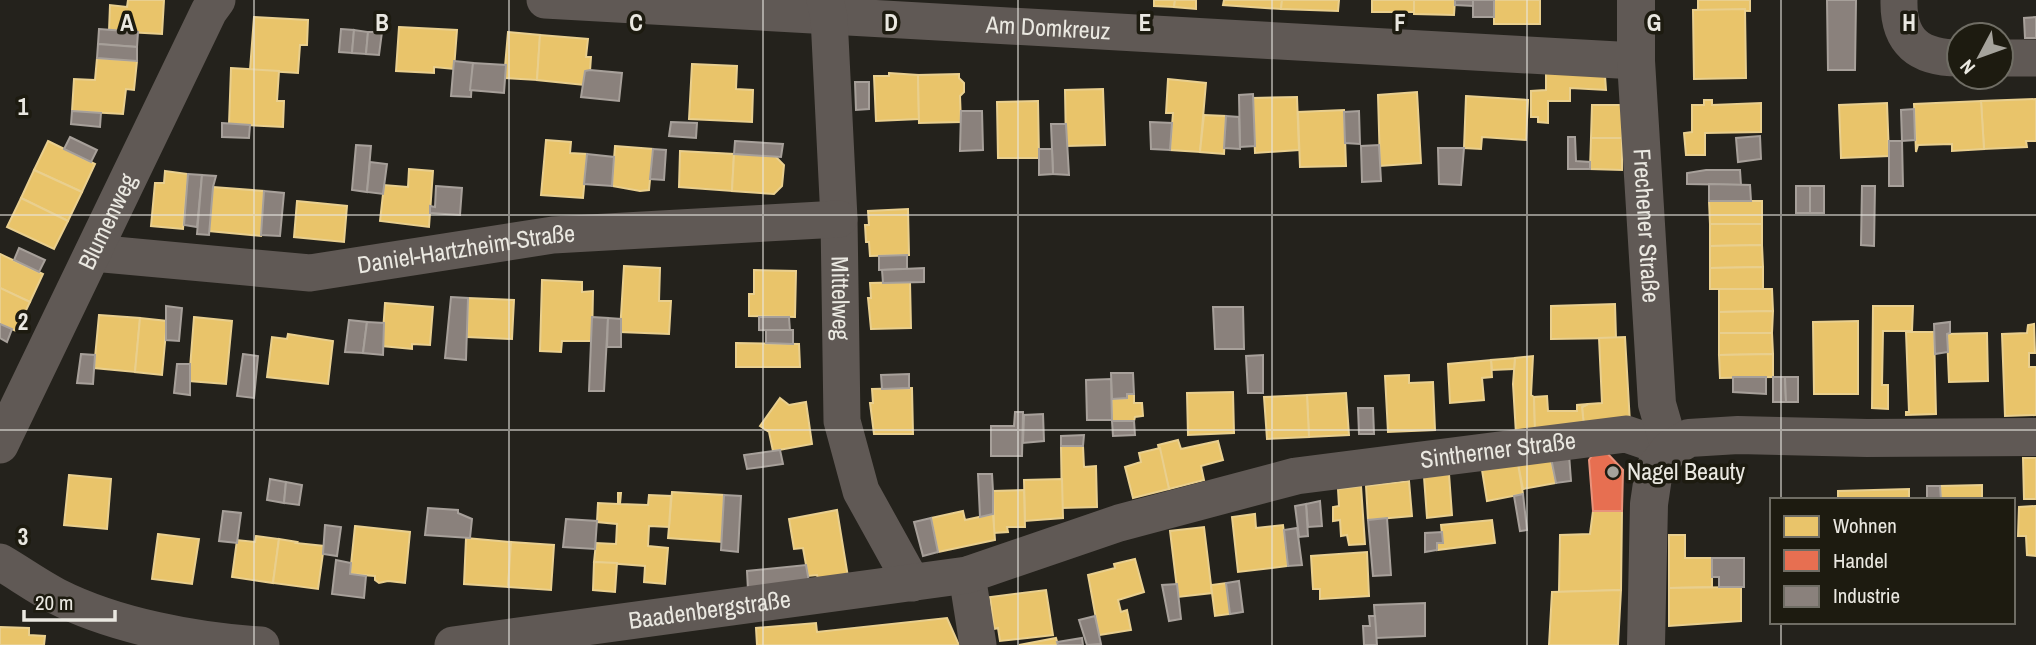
<svg xmlns="http://www.w3.org/2000/svg" width="2036" height="645" font-family="'Archivo Narrow',sans-serif">
	<style>
		.homes { fill: #e9c46a; stroke: #e9cf8e; stroke-width: 2 }
		.shops { fill: #e76f51; stroke: #e8937c; stroke-width: 2 }
		.industry { fill: #8a817c; stroke: #a7a09a; stroke-width: 2 }
		.lines { fill: none; stroke-linecap: round; stroke-linejoin: round }
		.minor { stroke: #605955; stroke-width: 37 }
		.tertiary { stroke: #605955; stroke-width: 38 }
		.grid { fill: none; stroke: #eae8e1; stroke-width: 2; stroke-opacity: 0.55 }
		.poi-dot { fill: #a5a39c; stroke: #1d1b10; stroke-width: 2.5 }
		.labels { text-anchor: middle; stroke-width: 7; stroke-linejoin: round; paint-order: stroke }
		.street-label { font-size: 24px; fill: #eae8e1; stroke: #1d1b10 }
		.poi-label { font-size: 24px; fill: #eae8e1; stroke: #1d1b10; text-anchor: start }
		.grid-label { font-size: 23px; text-anchor: middle; font-weight: bold; fill: #eae8e1; stroke: #1d1b10; stroke-width: 7; stroke-linejoin: round; paint-order: stroke }
	</style>
	<rect width="100%" height="100%" fill="#24221c"/>
	<!-- homes -->
	<g class="homes">
		<path d="M 128,0 L 164,0 L 162,34 L 109,31 L 110,5 L 127,7 Z"/>
		<path d="M 1154,0 L 1175,0 L 1174,7 L 1154,6 Z"/>
		<path d="M 1175,0 L 1196,0 L 1196,9 L 1174,7 Z"/>
		<path d="M 1224,0 L 1282,0 L 1281,9 L 1223,5 Z"/>
		<path d="M 1282,0 L 1339,0 L 1338,11 L 1281,9 Z"/>
		<rect x="1372" y="0" width="42" height="12"/>
		<path d="M 1414,0 L 1455,0 L 1454,15 L 1414,14 Z"/>
		<rect x="1494" y="0" width="46" height="24"/>
		<path d="M 1698,0 L 1750,0 L 1750,11 L 1698,10 Z"/>
		<path d="M 1745,9 L 1746,78 L 1694,79 L 1693,10 Z"/>
		<path d="M 254,17 L 308,20 L 307,45 L 300,45 L 298,73 L 250,70 Z"/>
		<path d="M 399,27 L 457,30 L 454,69 L 434,67 L 434,73 L 396,71 Z"/>
		<path d="M 508,32 L 540,35 L 537,80 L 504,78 Z"/>
		<path d="M 540,35 L 588,39 L 586,57 L 591,57 L 590,71 L 585,71 L 584,85 L 537,80 Z"/>
		<path d="M 97,58 L 137,61 L 134,90 L 126,89 L 123,114 L 72,111 L 74,79 L 95,80 Z"/>
		<path d="M 692,64 L 737,66 L 736,89 L 753,90 L 752,122 L 689,119 Z"/>
		<path d="M 231,68 L 279,71 L 277,101 L 284,101 L 283,127 L 229,124 Z"/>
		<path d="M 1546,72 L 1605,76 L 1606,90 L 1570,88 L 1570,101 L 1548,101 L 1548,123 L 1538,122 L 1538,117 L 1531,117 L 1531,91 L 1546,90 Z"/>
		<path d="M 889,73 L 918,75 L 919,119 L 876,121 L 874,76 L 889,76 Z"/>
		<path d="M 959,74 L 959,78 L 964,83 L 964,92 L 960,96 L 961,122 L 919,123 L 918,75 Z"/>
		<path d="M 1168,79 L 1206,83 L 1200,152 L 1170,150 L 1173,113 L 1166,113 Z"/>
		<path d="M 1103,89 L 1105,145 L 1066,146 L 1065,90 Z"/>
		<path d="M 1417,92 L 1421,163 L 1380,166 L 1378,95 Z"/>
		<path d="M 1466,96 L 1528,100 L 1526,140 L 1482,137 L 1481,149 L 1464,148 Z"/>
		<path d="M 1297,97 L 1299,150 L 1255,153 L 1253,98 Z"/>
		<path d="M 2036,99 L 2036,141 L 2026,141 L 2027,147 L 1984,149 L 1981,101 Z"/>
		<path d="M 1704,100 L 1712,100 L 1712,105 L 1761,103 L 1761,132 L 1705,133 L 1705,155 L 1686,155 L 1684,133 L 1692,132 L 1692,105 L 1704,105 Z"/>
		<path d="M 1038,101 L 1039,158 L 998,158 L 997,102 Z"/>
		<path d="M 1981,101 L 1984,149 L 1952,151 L 1952,144 L 1918,145 L 1916,152 L 1914,104 Z"/>
		<path d="M 1887,103 L 1889,156 L 1841,158 L 1839,105 Z"/>
		<path d="M 1592,105 L 1623,105 L 1622,138 L 1591,138 Z"/>
		<path d="M 1344,110 L 1346,166 L 1300,167 L 1298,112 Z"/>
		<path d="M 1204,115 L 1226,116 L 1224,154 L 1200,152 Z"/>
		<path d="M 1591,138 L 1622,138 L 1622,170 L 1590,169 Z"/>
		<path d="M 546,140 L 571,142 L 570,153 L 587,154 L 583,198 L 541,195 Z"/>
		<path d="M 48,141 L 95,164 L 82,192 L 34,170 Z"/>
		<path d="M 615,146 L 653,149 L 649,190 L 640,191 L 612,186 Z"/>
		<path d="M 680,151 L 734,154 L 732,191 L 679,187 Z"/>
		<path d="M 734,154 L 775,156 L 784,165 L 782,186 L 774,194 L 732,191 Z"/>
		<path d="M 409,169 L 433,171 L 429,227 L 380,221 L 384,185 L 408,187 Z"/>
		<path d="M 34,170 L 82,192 L 68,221 L 21,198 Z"/>
		<path d="M 165,171 L 188,174 L 183,229 L 151,226 L 155,183 L 164,183 Z"/>
		<path d="M 213,187 L 264,191 L 261,236 L 209,231 Z"/>
		<path d="M 21,198 L 68,221 L 54,249 L 7,227 Z"/>
		<path d="M 297,201 L 347,206 L 344,242 L 294,237 Z"/>
		<path d="M 1709,201 L 1762,201 L 1762,224 L 1710,224 Z"/>
		<path d="M 908,209 L 909,255 L 870,256 L 869,242 L 866,242 L 865,225 L 869,225 L 868,211 Z"/>
		<path d="M 1710,224 L 1762,224 L 1762,245 L 1710,246 Z"/>
		<path d="M 1762,245 L 1763,267 L 1710,268 L 1710,246 Z"/>
		<path d="M 0,254 L 43,274 L 30,302 L 0,288 Z"/>
		<path d="M 624,266 L 660,268 L 659,301 L 671,301 L 669,334 L 620,332 Z"/>
		<path d="M 1763,267 L 1763,289 L 1710,289 L 1710,268 Z"/>
		<path d="M 754,270 L 796,271 L 795,317 L 749,316 L 749,294 L 754,294 Z"/>
		<path d="M 542,280 L 582,282 L 582,292 L 593,291 L 592,341 L 562,341 L 561,352 L 540,351 Z"/>
		<path d="M 910,282 L 911,328 L 871,329 L 868,298 L 871,298 L 870,283 Z"/>
		<path d="M 0,288 L 30,302 L 16,331 L 0,324 Z"/>
		<path d="M 1719,289 L 1772,289 L 1773,311 L 1719,312 Z"/>
		<path d="M 468,298 L 514,300 L 512,339 L 467,337 Z"/>
		<path d="M 385,303 L 433,307 L 430,345 L 412,344 L 412,349 L 382,346 Z"/>
		<path d="M 1615,304 L 1616,338 L 1551,339 L 1551,306 Z"/>
		<path d="M 1873,306 L 1913,306 L 1912,331 L 1883,331 L 1882,385 L 1888,385 L 1888,409 L 1872,408 Z"/>
		<path d="M 1773,311 L 1772,333 L 1719,333 L 1719,312 Z"/>
		<path d="M 99,315 L 140,318 L 135,372 L 94,368 Z"/>
		<path d="M 194,317 L 232,321 L 226,384 L 189,381 Z"/>
		<path d="M 140,318 L 167,321 L 162,375 L 135,372 Z"/>
		<path d="M 1858,321 L 1858,394 L 1814,394 L 1813,322 Z"/>
		<path d="M 2034,324 L 2035,353 L 2029,353 L 2029,367 L 2036,367 L 2036,415 L 2005,416 L 2002,334 L 2027,333 L 2028,325 Z"/>
		<path d="M 1906,332 L 1934,332 L 1936,414 L 1906,415 L 1906,412 L 1909,412 Z"/>
		<path d="M 1719,333 L 1772,333 L 1773,354 L 1719,355 Z"/>
		<path d="M 1987,333 L 1988,381 L 1949,382 L 1947,334 Z"/>
		<path d="M 288,334 L 333,341 L 328,384 L 267,377 L 272,337 L 287,339 Z"/>
		<path d="M 1625,337 L 1630,423 L 1584,426 L 1582,407 L 1588,404 L 1602,403 L 1599,338 Z"/>
		<path d="M 736,343 L 799,344 L 800,367 L 736,367 Z"/>
		<path d="M 1773,354 L 1773,377 L 1720,378 L 1719,355 Z"/>
		<path d="M 1533,356 L 1531,395 L 1534,397 L 1535,430 L 1516,434 L 1513,384 L 1515,358 Z"/>
		<path d="M 1515,358 L 1514,369 L 1492,370 L 1491,360 Z"/>
		<path d="M 1491,360 L 1492,377 L 1482,378 L 1484,400 L 1450,403 L 1448,364 Z"/>
		<path d="M 1409,375 L 1409,383 L 1433,382 L 1435,430 L 1388,432 L 1385,376 Z"/>
		<path d="M 912,388 L 913,434 L 874,434 L 870,403 L 873,403 L 872,389 Z"/>
		<path d="M 1233,392 L 1234,433 L 1188,435 L 1187,393 Z"/>
		<path d="M 1346,393 L 1349,435 L 1309,437 L 1307,395 Z"/>
		<path d="M 1127,394 L 1134,394 L 1134,403 L 1142,403 L 1143,416 L 1135,417 L 1134,421 L 1112,421 L 1112,399 L 1127,398 Z"/>
		<path d="M 1307,395 L 1309,437 L 1267,439 L 1264,397 Z"/>
		<path d="M 1547,396 L 1548,411 L 1577,411 L 1577,405 L 1588,404 L 1582,407 L 1584,426 L 1535,430 L 1534,397 Z"/>
		<path d="M 780,398 L 789,405 L 806,402 L 812,444 L 773,451 L 769,432 L 760,426 Z"/>
		<path d="M 1178,440 L 1181,449 L 1218,441 L 1223,460 L 1201,466 L 1204,480 L 1169,489 L 1158,445 Z"/>
		<path d="M 1061,446 L 1083,446 L 1084,467 L 1096,466 L 1097,507 L 1062,508 Z"/>
		<path d="M 1160,448 L 1169,489 L 1133,498 L 1125,467 L 1141,462 L 1139,453 Z"/>
		<path d="M 1550,456 L 1556,483 L 1523,489 L 1518,464 Z"/>
		<path d="M 2023,458 L 2036,458 L 2036,499 L 2024,499 Z"/>
		<path d="M 1518,464 L 1523,494 L 1487,501 L 1482,470 Z"/>
		<path d="M 1449,474 L 1452,515 L 1427,518 L 1424,477 Z"/>
		<path d="M 69,475 L 111,479 L 107,529 L 64,525 Z"/>
		<path d="M 1062,479 L 1063,518 L 1025,521 L 1024,480 Z"/>
		<path d="M 1409,481 L 1412,516 L 1368,520 L 1366,486 Z"/>
		<path d="M 1982,485 L 1982,500 L 1941,500 L 1940,486 Z"/>
		<path d="M 1361,486 L 1365,544 L 1349,545 L 1347,535 L 1341,536 L 1340,520 L 1333,521 L 1333,507 L 1339,506 L 1338,489 Z"/>
		<path d="M 1909,489 L 1909,500 L 1838,500 L 1838,491 Z"/>
		<path d="M 1024,490 L 1025,527 L 1007,527 L 1008,532 L 994,533 L 993,491 Z"/>
		<path d="M 672,492 L 724,495 L 722,542 L 668,538 Z"/>
		<path d="M 618,493 L 621,493 L 620,504 L 648,505 L 649,495 L 671,496 L 669,527 L 649,526 L 648,546 L 668,548 L 665,584 L 644,582 L 645,566 L 594,562 L 596,543 L 616,544 L 617,524 L 597,522 L 598,503 L 618,504 Z"/>
		<path d="M 2036,506 L 2036,556 L 2027,555 L 2026,536 L 2018,536 L 2019,507 Z"/>
		<path d="M 837,510 L 848,577 L 819,582 L 817,575 L 808,576 L 803,548 L 794,549 L 789,519 Z"/>
		<path d="M 963,511 L 965,520 L 993,514 L 995,540 L 938,552 L 931,518 Z"/>
		<path d="M 1593,511 L 1622,511 L 1621,590 L 1559,592 L 1560,535 L 1590,534 Z"/>
		<path d="M 1255,514 L 1256,528 L 1283,525 L 1288,566 L 1238,572 L 1232,517 Z"/>
		<path d="M 1492,520 L 1495,543 L 1437,550 L 1437,543 L 1443,543 L 1441,525 Z"/>
		<path d="M 355,526 L 410,532 L 405,583 L 388,581 L 379,583 L 375,580 L 375,576 L 350,574 Z"/>
		<path d="M 1204,527 L 1212,593 L 1178,597 L 1170,531 Z"/>
		<path d="M 158,534 L 199,539 L 192,584 L 152,579 Z"/>
		<path d="M 1669,535 L 1685,535 L 1685,558 L 1712,558 L 1712,587 L 1669,588 Z"/>
		<path d="M 256,536 L 279,539 L 273,583 L 232,577 L 237,540 L 255,542 Z"/>
		<path d="M 466,538 L 511,542 L 508,587 L 464,584 Z"/>
		<path d="M 279,539 L 297,542 L 296,543 L 324,546 L 318,589 L 273,583 Z"/>
		<path d="M 511,542 L 554,545 L 551,590 L 508,587 Z"/>
		<path d="M 1367,552 L 1369,596 L 1320,599 L 1320,589 L 1313,589 L 1311,556 Z"/>
		<path d="M 1135,559 L 1144,592 L 1118,600 L 1121,612 L 1127,610 L 1131,630 L 1099,635 L 1088,575 L 1115,568 L 1114,564 Z"/>
		<path d="M 594,562 L 617,563 L 615,592 L 593,590 Z"/>
		<path d="M 1226,583 L 1230,614 L 1215,616 L 1211,585 Z"/>
		<path d="M 1741,587 L 1741,621 L 1669,626 L 1669,588 Z"/>
		<path d="M 1046,590 L 1053,635 L 1000,641 L 998,628 L 994,629 L 990,597 Z"/>
		<path d="M 1621,590 L 1618,645 L 1549,645 L 1552,592 Z"/>
		<path d="M 947,618 L 959,645 L 757,645 L 756,628 L 816,623 L 817,632 Z"/>
		<path d="M 0,627 L 29,628 L 29,635 L 45,636 L 44,645 L 0,645 Z"/>
		<path d="M 1056,638 L 1058,645 L 1019,645 Z"/>
	</g>
	<!-- shops -->
	<path class="shops" d="M 1593,454 L 1608,454 L 1623,470 L 1622,511 L 1593,511 L 1589,460 Z"/>
	<!-- industry -->
	<g class="industry">
		<path d="M 1455,0 L 1473,0 L 1473,6 L 1455,5 Z"/>
		<rect x="1473" y="0" width="21" height="17"/>
		<path d="M 1827,0 L 1856,0 L 1855,70 L 1828,70 Z"/>
		<path d="M 2036,17 L 2036,38 L 2025,38 L 2024,18 Z"/>
		<path d="M 99,29 L 138,32 L 137,47 L 98,44 Z"/>
		<path d="M 341,29 L 354,30 L 352,53 L 339,52 Z"/>
		<path d="M 354,30 L 368,32 L 366,54 L 352,53 Z"/>
		<path d="M 368,32 L 382,32 L 379,55 L 366,54 Z"/>
		<path d="M 98,44 L 137,47 L 137,61 L 97,58 Z"/>
		<path d="M 454,61 L 473,63 L 471,97 L 451,96 Z"/>
		<path d="M 473,63 L 506,65 L 504,93 L 470,90 Z"/>
		<path d="M 590,70 L 622,73 L 619,101 L 581,97 L 585,71 Z"/>
		<path d="M 855,82 L 869,82 L 869,109 L 856,110 Z"/>
		<path d="M 1253,94 L 1255,146 L 1240,147 L 1239,95 Z"/>
		<path d="M 1914,109 L 1915,140 L 1902,141 L 1901,110 Z"/>
		<path d="M 72,111 L 101,113 L 100,127 L 71,124 Z"/>
		<path d="M 961,111 L 982,111 L 983,150 L 960,151 Z"/>
		<path d="M 1359,111 L 1360,144 L 1345,143 L 1344,112 Z"/>
		<path d="M 1226,116 L 1239,117 L 1240,149 L 1224,148 Z"/>
		<path d="M 671,122 L 697,123 L 696,138 L 669,136 Z"/>
		<path d="M 1150,122 L 1172,123 L 1170,150 L 1151,149 Z"/>
		<path d="M 222,123 L 250,125 L 249,138 L 222,137 Z"/>
		<path d="M 1051,124 L 1066,124 L 1069,175 L 1053,174 Z"/>
		<path d="M 1760,136 L 1761,159 L 1738,162 L 1736,138 Z"/>
		<path d="M 70,137 L 97,150 L 91,162 L 64,149 Z"/>
		<path d="M 1568,137 L 1575,137 L 1576,161 L 1590,162 L 1590,169 L 1568,169 Z"/>
		<path d="M 735,141 L 783,144 L 781,157 L 734,154 Z"/>
		<path d="M 1889,141 L 1902,141 L 1903,186 L 1889,186 Z"/>
		<path d="M 356,145 L 371,146 L 367,192 L 352,190 Z"/>
		<path d="M 1379,145 L 1381,181 L 1362,182 L 1361,146 Z"/>
		<path d="M 1438,148 L 1464,148 L 1461,185 L 1439,184 Z"/>
		<path d="M 653,149 L 666,150 L 664,180 L 650,179 Z"/>
		<path d="M 1039,149 L 1052,149 L 1053,174 L 1039,175 Z"/>
		<path d="M 587,154 L 614,157 L 612,186 L 584,184 Z"/>
		<path d="M 370,162 L 387,164 L 383,194 L 367,192 Z"/>
		<path d="M 1706,170 L 1740,170 L 1741,185 L 1687,184 L 1687,173 Z"/>
		<path d="M 188,174 L 202,175 L 197,227 L 184,225 Z"/>
		<path d="M 202,175 L 216,176 L 213,187 L 209,235 L 197,234 Z"/>
		<path d="M 1709,184 L 1750,185 L 1751,201 L 1709,201 Z"/>
		<path d="M 436,186 L 462,188 L 460,215 L 430,213 L 430,206 L 435,207 Z"/>
		<rect x="1796" y="186" width="14" height="27"/>
		<rect x="1810" y="186" width="14" height="27"/>
		<path d="M 1862,186 L 1875,186 L 1874,246 L 1861,245 Z"/>
		<path d="M 264,191 L 284,193 L 280,236 L 261,235 Z"/>
		<path d="M 19,248 L 45,260 L 39,272 L 14,260 Z"/>
		<path d="M 907,255 L 907,269 L 879,270 L 879,256 Z"/>
		<path d="M 924,268 L 924,282 L 883,283 L 882,270 Z"/>
		<path d="M 451,297 L 468,298 L 466,360 L 445,358 Z"/>
		<path d="M 166,306 L 182,308 L 179,341 L 166,340 Z"/>
		<path d="M 1213,307 L 1243,307 L 1244,349 L 1215,349 Z"/>
		<path d="M 592,317 L 608,318 L 604,391 L 589,391 Z"/>
		<path d="M 759,317 L 789,317 L 790,331 L 759,330 Z"/>
		<path d="M 608,318 L 621,319 L 621,347 L 607,347 Z"/>
		<path d="M 349,320 L 367,322 L 363,353 L 345,352 Z"/>
		<path d="M 367,322 L 384,323 L 383,355 L 363,353 Z"/>
		<path d="M 1950,322 L 1950,333 L 1947,334 L 1948,352 L 1935,354 L 1934,324 Z"/>
		<path d="M 0,324 L 12,329 L 7,342 L 0,338 Z"/>
		<path d="M 766,330 L 793,330 L 793,344 L 766,343 Z"/>
		<path d="M 81,354 L 95,355 L 93,384 L 77,383 Z"/>
		<path d="M 243,354 L 258,356 L 254,398 L 237,396 Z"/>
		<path d="M 1263,355 L 1263,393 L 1248,393 L 1246,356 Z"/>
		<path d="M 177,364 L 190,364 L 190,395 L 174,393 Z"/>
		<path d="M 1111,373 L 1133,373 L 1134,394 L 1127,394 L 1127,398 L 1112,399 Z"/>
		<path d="M 909,374 L 909,388 L 882,389 L 881,375 Z"/>
		<path d="M 1733,377 L 1766,377 L 1766,394 L 1733,392 Z"/>
		<path d="M 1773,377 L 1785,377 L 1786,402 L 1773,402 Z"/>
		<path d="M 1785,377 L 1798,377 L 1798,402 L 1786,402 Z"/>
		<path d="M 1111,379 L 1112,420 L 1087,420 L 1086,380 Z"/>
		<path d="M 1358,408 L 1373,408 L 1374,434 L 1359,434 Z"/>
		<path d="M 1015,412 L 1023,412 L 1022,456 L 991,456 L 991,426 L 1014,426 Z"/>
		<path d="M 1043,414 L 1044,441 L 1023,443 L 1024,415 Z"/>
		<path d="M 1112,421 L 1134,421 L 1135,435 L 1113,436 Z"/>
		<path d="M 1084,435 L 1083,446 L 1061,446 L 1061,436 Z"/>
		<path d="M 780,450 L 783,464 L 747,469 L 744,455 Z"/>
		<path d="M 1569,454 L 1571,481 L 1556,483 L 1551,458 Z"/>
		<path d="M 978,474 L 992,474 L 993,491 L 993,514 L 980,517 Z"/>
		<path d="M 270,479 L 286,482 L 284,503 L 267,500 Z"/>
		<path d="M 286,482 L 302,485 L 299,505 L 284,503 Z"/>
		<path d="M 1927,486 L 1940,486 L 1941,500 L 1927,500 Z"/>
		<path d="M 1523,494 L 1527,530 L 1520,531 L 1514,496 Z"/>
		<path d="M 724,495 L 741,496 L 738,552 L 721,550 Z"/>
		<path d="M 1320,501 L 1322,526 L 1308,527 L 1306,504 Z"/>
		<path d="M 1306,504 L 1308,536 L 1299,537 L 1295,506 Z"/>
		<path d="M 428,508 L 458,510 L 458,513 L 472,519 L 470,538 L 425,535 Z"/>
		<path d="M 223,511 L 241,513 L 237,543 L 219,541 Z"/>
		<path d="M 931,518 L 938,552 L 923,556 L 914,522 Z"/>
		<path d="M 1387,518 L 1391,575 L 1373,576 L 1368,520 Z"/>
		<path d="M 566,519 L 597,521 L 595,549 L 563,547 Z"/>
		<path d="M 325,525 L 341,527 L 337,556 L 323,554 Z"/>
		<path d="M 1297,528 L 1302,565 L 1288,566 L 1284,530 Z"/>
		<path d="M 1442,532 L 1443,543 L 1437,543 L 1437,550 L 1425,552 L 1425,533 Z"/>
		<path d="M 1712,558 L 1744,558 L 1744,587 L 1719,587 L 1719,577 L 1712,577 Z"/>
		<path d="M 336,560 L 351,563 L 350,574 L 366,576 L 364,598 L 332,594 Z"/>
		<path d="M 806,565 L 809,582 L 748,590 L 747,571 Z"/>
		<path d="M 1239,581 L 1243,612 L 1230,614 L 1226,583 Z"/>
		<path d="M 1177,584 L 1181,619 L 1169,621 L 1162,585 Z"/>
		<path d="M 1425,603 L 1425,636 L 1376,638 L 1374,605 Z"/>
		<path d="M 1095,616 L 1101,644 L 1087,645 L 1079,620 Z"/>
		<path d="M 1369,616 L 1375,616 L 1377,645 L 1364,645 L 1363,626 L 1370,626 Z"/>
		<path d="M 1082,638 L 1083,645 L 1058,645 L 1057,642 Z"/>
	</g>
	<g class="lines">
		<!-- minor -->
		<g class="minor">
			<path id="s1" d="M 545,0 L 1636,61"/>
			<path id="s2" d="M 825,0 L 829,17 L 839,219 L 842,421 L 861,491 L 912,583"/>
			<path d="M 1899,0 C 1898,42 1919,58 1959,58"/>
			<path d="M 2001,58 L 2036,58"/>
			<path id="s3" d="M 93,253 L 310,273 L 553,235 L 839,219"/>
			<path id="s4" d="M 0,445 L 209,11 L 217,0"/>
			<path d="M 0,562 C 19,573 37,586 56,596 C 115,626 196,641 261,645"/>
			<path d="M 967,575 L 978,645"/>
			<path id="s5" d="M 453,645 L 967,575 L 1119,523 L 1296,476 L 1626,434 L 1670,449"/>
		</g>
		<!-- tertiary -->
		<g class="tertiary">
			<path id="s6" d="M 1636,0 L 1636,61 L 1657,404 L 1670,449"/>
			<path d="M 1646,645 L 1649,504 L 1654,470 L 1670,449 L 1689,438 L 1738,435 L 1867,438 L 2036,437"/>
		</g>
	</g>
	<!-- grid -->
	<path class="grid" d="M 254,0 L 254,645M 509,0 L 509,645M 763,0 L 763,645M 1018,0 L 1018,645M 1272,0 L 1272,645M 1527,0 L 1527,645M 1781,0 L 1781,500M 0,215 L 2036,215M 0,430 L 2036,430M 1781,622 L 1781,645"/>
	<!-- markers -->
	<circle class="poi-dot" cx="1613" cy="472" r="7"/>
	<g class="labels">
		<!-- street labels -->
		<g class="street-label">
			<text dy="8" stroke="none"><textPath href="#s1" startOffset="504">Am Domkreuz</textPath></text>
			<text dy="8" stroke="none"><textPath href="#s4" startOffset="248">Blumenweg</textPath></text>
			<text dy="8" stroke="none"><textPath href="#s6" startOffset="226">Frechener Straße</textPath></text>
			<text dy="8" stroke="none"><textPath href="#s3" startOffset="376">Daniel-Hartzheim-Straße</textPath></text>
			<text dy="8" stroke="none"><textPath href="#s2" startOffset="299">Mittelweg</textPath></text>
			<text dy="8" stroke="none"><textPath href="#s5" startOffset="1066">Sintherner Straße</textPath></text>
			<text dy="8" stroke="none"><textPath href="#s5" startOffset="259">Baadenbergstraße</textPath></text>
		</g>
		<!-- poi labels -->
		<g class="poi-label">
			<text x="1627" y="480">Nagel Beauty</text>
		</g>
	</g>
	<g class="grid-label">
		<text x="127" y="31">A</text>
		<text x="382" y="31">B</text>
		<text x="636" y="31">C</text>
		<text x="891" y="31">D</text>
		<text x="1145" y="31">E</text>
		<text x="1400" y="31">F</text>
		<text x="1654" y="31">G</text>
		<text x="1909" y="31">H</text>
		<text x="23" y="115">1</text>
		<text x="23" y="330">2</text>
		<text x="23" y="545">3</text>
	</g>
	<!-- legend -->
	<rect x="1770" y="498" width="245" height="126" fill="#1d1b10" stroke="#6f6d64" stroke-width="2"/>
	<rect x="1784" y="516" width="35" height="21" fill="#e9c46a" stroke="#6f6d64" stroke-width="2"/>
	<text x="1833" y="533" font-size="21" fill="#eae8e1">Wohnen</text>
	<rect x="1784" y="550" width="35" height="21" fill="#e76f51" stroke="#6f6d64" stroke-width="2"/>
	<text x="1833" y="568" font-size="21" fill="#eae8e1">Handel</text>
	<rect x="1784" y="586" width="35" height="21" fill="#8a817c" stroke="#6f6d64" stroke-width="2"/>
	<text x="1833" y="603" font-size="21" fill="#eae8e1">Industrie</text>
	<!-- north arrow -->
	<g transform="translate(1980 56) rotate(229)"><circle r="33" fill="#1d1b10" stroke="#6f6d64" stroke-width="2"/>
	<path d="M0-5L12 26L0 18L-12 26Z" fill="#a5a39c"/>
	<text y="-10" font-size="19" font-weight="bold" text-anchor="middle" fill="#eae8e1">N</text>
	</g>
	<!-- scale -->
	<path d="M24 610v10h91v-10" fill="none" stroke="#eae8e1" stroke-width="3.5"/>
	<text x="35" y="610" font-size="21" fill="#eae8e1" stroke="#1d1b10" stroke-width="5" paint-order="stroke">20 m</text>
</svg>
